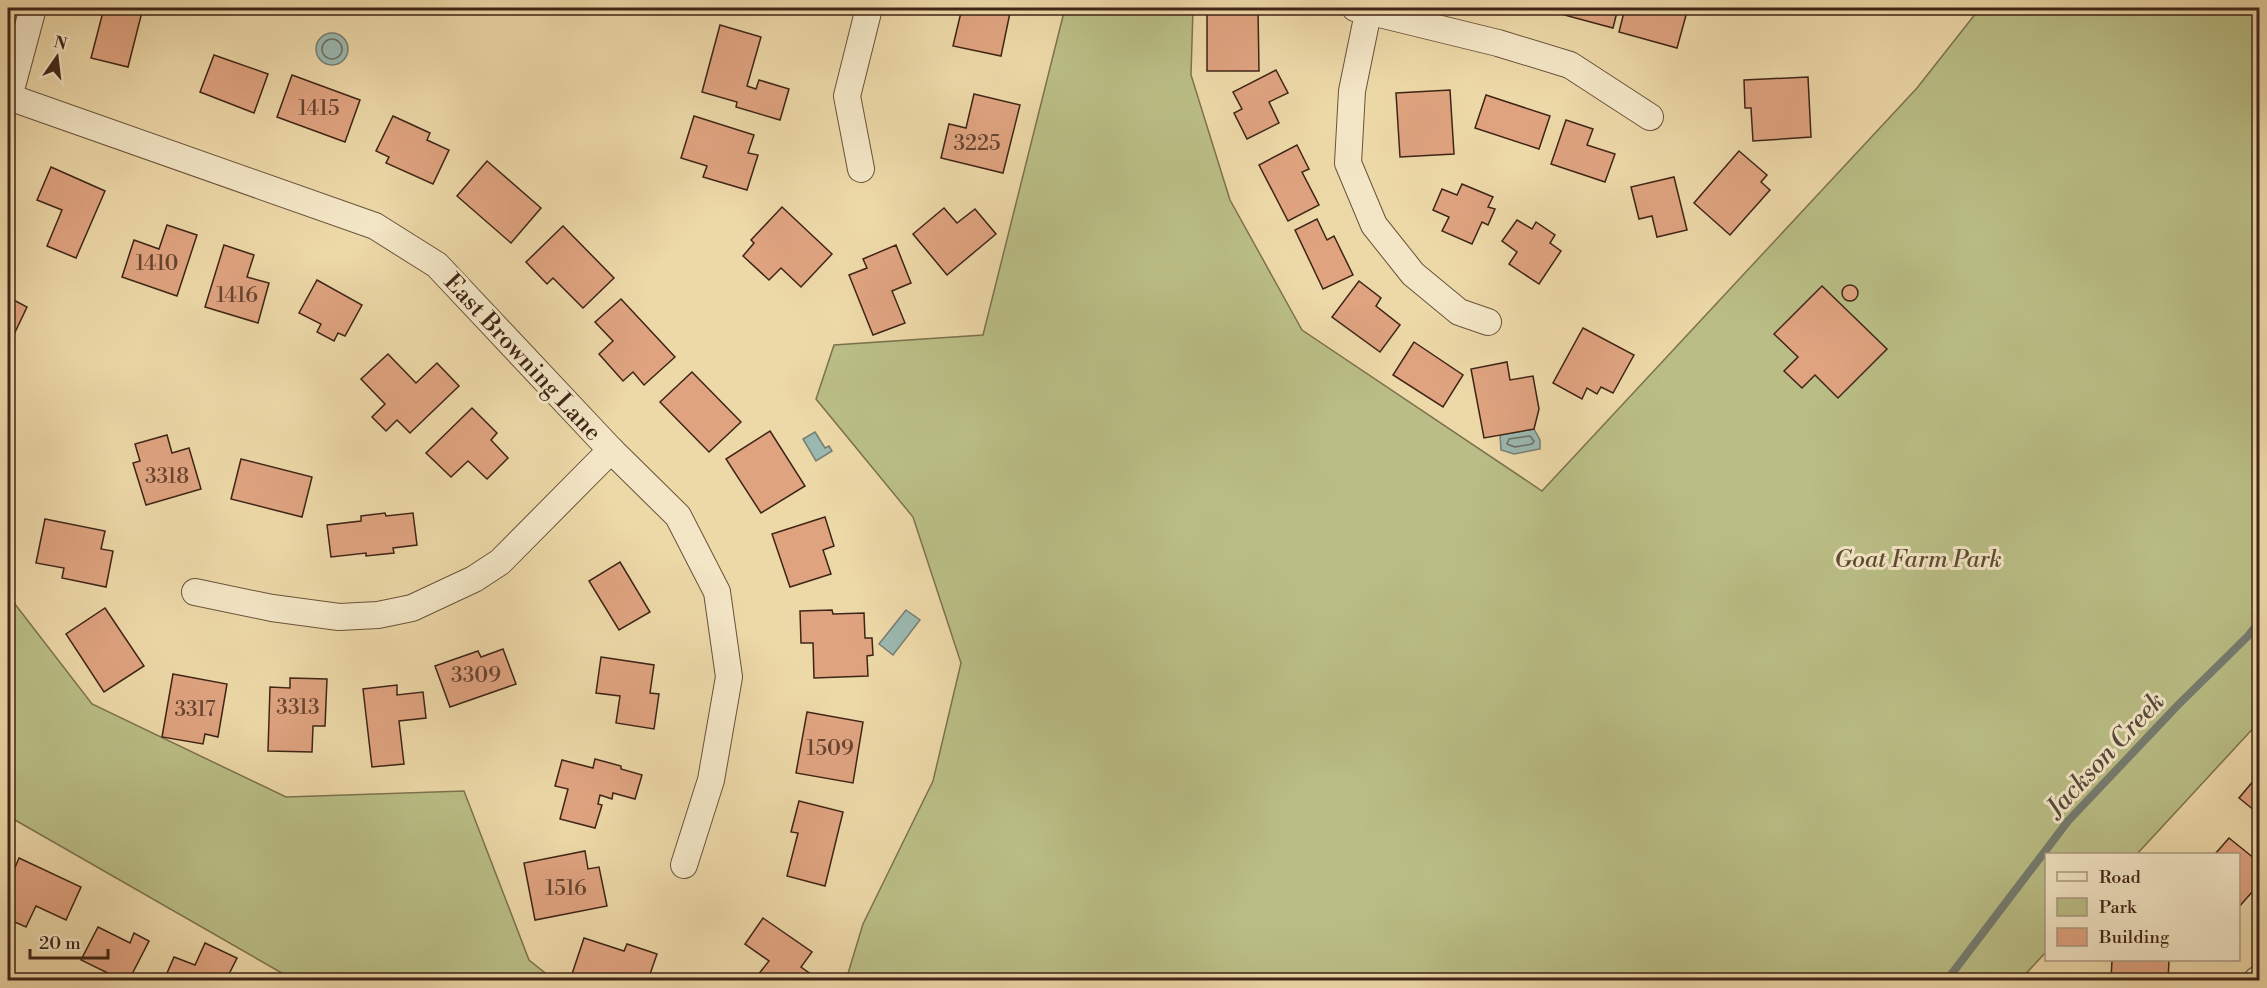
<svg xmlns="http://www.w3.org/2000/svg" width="2267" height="988" font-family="'Libre Bodoni',serif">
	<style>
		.green { fill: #babe86; stroke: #7c724e; stroke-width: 1.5 }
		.water { fill: #9bb8b0; stroke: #767d72; stroke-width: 1.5 }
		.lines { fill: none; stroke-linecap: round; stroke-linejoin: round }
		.shore { stroke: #6d6e63; stroke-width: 1.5 }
		.stream { stroke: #767d72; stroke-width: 8 }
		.building { fill: #dfa380; stroke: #3f2516; stroke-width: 1.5 }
		.minor-casing { stroke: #6a523a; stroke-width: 28 }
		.minor { stroke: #f3e6c6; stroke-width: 26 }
		.labels { text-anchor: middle; stroke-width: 6; stroke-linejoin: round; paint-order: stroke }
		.number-label { font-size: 21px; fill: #674430 }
		.street-label { font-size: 24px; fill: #3f2516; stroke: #f3e6c6 }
		.park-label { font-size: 24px; font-style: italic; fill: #5e4b32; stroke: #f3e6c6 }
		.water-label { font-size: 26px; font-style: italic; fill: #564a3c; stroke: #f3e6c6 }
	</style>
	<rect width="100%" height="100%" fill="#edd8a8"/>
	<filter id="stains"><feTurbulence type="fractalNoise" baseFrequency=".00333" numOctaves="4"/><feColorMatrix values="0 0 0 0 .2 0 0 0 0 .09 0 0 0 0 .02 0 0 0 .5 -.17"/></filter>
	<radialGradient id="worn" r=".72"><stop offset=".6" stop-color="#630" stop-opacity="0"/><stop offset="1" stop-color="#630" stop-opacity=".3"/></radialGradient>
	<!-- green -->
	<g class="green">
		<path d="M 1065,8 L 1193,8 L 1191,75 L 1230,200 L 1302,330 L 1542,491 L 1917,88 L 1980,8 L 2259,8 L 2259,722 L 2137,854 L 2046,854 L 2046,952 L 2020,980 L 846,980 L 863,924 L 933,781 L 961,663 L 913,517 L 816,399 L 834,345 L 983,335 Z"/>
		<path d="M 8,595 L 92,704 L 286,797 L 464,791 L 529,960 L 554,980 L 294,980 L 8,816 Z"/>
	</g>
	<!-- water -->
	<g class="water">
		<circle cx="332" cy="49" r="16"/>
		<path d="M 1534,429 L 1540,440 L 1540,449 L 1514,454 L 1501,450 L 1500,435 Z"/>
		<path d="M 815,432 L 825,448 L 829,446 L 832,451 L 816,461 L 803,439 Z"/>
		<path d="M 906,610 L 920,620 L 893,655 L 879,644 Z"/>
	</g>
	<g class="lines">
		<!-- shore -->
		<g class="shore">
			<circle cx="332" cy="49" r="10"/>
			<path d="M 1530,436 L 1534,441 L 1532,444 L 1515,447 L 1507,444 L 1509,439 Z"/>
		</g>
		<!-- stream -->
		<path class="stream" d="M 1947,980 L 2068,821 L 2178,705 L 2248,636 L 2260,621"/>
	</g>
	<!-- building -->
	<g class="building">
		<path d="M 104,8 L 143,8 L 128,67 L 91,58 Z"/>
		<path d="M 962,8 L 1011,8 L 1001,56 L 953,46 Z"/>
		<path d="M 1207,8 L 1258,8 L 1259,71 L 1207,71 Z"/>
		<path d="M 1558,8 L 1618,8 L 1613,28 L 1557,13 Z"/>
		<path d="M 1625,8 L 1688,8 L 1677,48 L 1619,32 Z"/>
		<path d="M 720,25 L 761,37 L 747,86 L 756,89 L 759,80 L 789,89 L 780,120 L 736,107 L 737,102 L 702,92 Z"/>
		<path d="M 214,55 L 268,74 L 254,113 L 200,92 Z"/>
		<path d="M 1276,70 L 1288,93 L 1269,102 L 1279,123 L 1247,139 L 1234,113 L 1242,109 L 1233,92 Z"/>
		<path d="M 292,75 L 360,100 L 345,142 L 277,117 Z"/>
		<path d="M 1808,77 L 1811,137 L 1753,141 L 1751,108 L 1745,108 L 1744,80 Z"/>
		<path d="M 1450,90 L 1454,154 L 1400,157 L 1396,93 Z"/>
		<path d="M 974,94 L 1020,105 L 1003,173 L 941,158 L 949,124 L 966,128 Z"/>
		<path d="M 1486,95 L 1550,116 L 1539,149 L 1475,128 Z"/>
		<path d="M 393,116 L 430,133 L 427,140 L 449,150 L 433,184 L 386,163 L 389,157 L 376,151 Z"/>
		<path d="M 694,116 L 754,135 L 748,153 L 758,155 L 747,190 L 703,177 L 707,166 L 681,158 Z"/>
		<path d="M 1566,120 L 1593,129 L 1587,145 L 1615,154 L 1605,182 L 1551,164 Z"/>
		<path d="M 1297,145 L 1309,169 L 1302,172 L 1319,205 L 1288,221 L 1259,165 Z"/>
		<path d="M 1739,151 L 1767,175 L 1761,182 L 1770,190 L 1730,235 L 1694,203 Z"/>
		<path d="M 487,161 L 541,208 L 511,243 L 457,196 Z"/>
		<path d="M 51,167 L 105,191 L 76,258 L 47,246 L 62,210 L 37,200 Z"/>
		<path d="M 1674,177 L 1687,230 L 1657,237 L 1652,216 L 1639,219 L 1631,187 Z"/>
		<path d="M 1462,184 L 1493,197 L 1488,207 L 1495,209 L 1488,225 L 1482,222 L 1472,244 L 1442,231 L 1449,217 L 1433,210 L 1442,189 L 1457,195 Z"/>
		<path d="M 782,207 L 832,254 L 801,287 L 781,268 L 769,280 L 743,256 L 754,243 L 751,240 Z"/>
		<path d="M 944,208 L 957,223 L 975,209 L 996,234 L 947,275 L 913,234 Z"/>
		<path d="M 1317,219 L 1327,240 L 1334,236 L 1353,275 L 1323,289 L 1295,230 Z"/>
		<path d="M 1517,220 L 1532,229 L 1536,222 L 1555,235 L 1550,243 L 1561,251 L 1539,284 L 1509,264 L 1517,252 L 1502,241 Z"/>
		<path d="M 167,225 L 197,235 L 177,296 L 122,277 L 134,240 L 159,249 Z"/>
		<path d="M 563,226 L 614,278 L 583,308 L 553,278 L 547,284 L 526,262 Z"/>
		<path d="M 224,245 L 254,255 L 247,277 L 269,283 L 258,323 L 205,307 Z"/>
		<path d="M 896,245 L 911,283 L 892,291 L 905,323 L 873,335 L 849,275 L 867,268 L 863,259 Z"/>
		<path d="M 317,280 L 362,305 L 345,336 L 338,333 L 334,341 L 317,332 L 321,324 L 299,313 Z"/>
		<path d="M 1359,281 L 1381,298 L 1376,306 L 1400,325 L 1380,352 L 1332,317 Z"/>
		<circle cx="1850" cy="293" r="8"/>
		<path d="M 1822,286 L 1887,349 L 1838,398 L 1815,375 L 1802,388 L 1784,371 L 1798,357 L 1774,334 Z"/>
		<path d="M 8,297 L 27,307 L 8,347 Z"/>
		<path d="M 621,299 L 675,357 L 644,385 L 633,372 L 623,381 L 599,354 L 613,341 L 595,322 Z"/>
		<path d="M 1583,328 L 1634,355 L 1613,393 L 1601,387 L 1597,394 L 1587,388 L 1582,399 L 1553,383 Z"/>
		<path d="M 1414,342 L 1463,375 L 1443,407 L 1393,375 Z"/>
		<path d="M 388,354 L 416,383 L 437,363 L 459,386 L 410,433 L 397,420 L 386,431 L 372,417 L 385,404 L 361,379 Z"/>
		<path d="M 1507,362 L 1510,380 L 1533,376 L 1539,409 L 1534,429 L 1484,438 L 1471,369 Z"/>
		<path d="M 692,372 L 741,422 L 709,452 L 660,402 Z"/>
		<path d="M 472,408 L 497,433 L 491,440 L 508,458 L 487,479 L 468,461 L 451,477 L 426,453 Z"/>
		<path d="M 770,431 L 805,486 L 761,513 L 726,459 Z"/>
		<path d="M 167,435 L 172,453 L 189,448 L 201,489 L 146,505 L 133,463 L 140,461 L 135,444 Z"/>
		<path d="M 241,459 L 312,477 L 302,517 L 231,499 Z"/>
		<path d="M 385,513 L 386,516 L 413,513 L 417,545 L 393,548 L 394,553 L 366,556 L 366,553 L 331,557 L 327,525 L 361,521 L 361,516 Z"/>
		<path d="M 825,517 L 834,546 L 823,550 L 831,574 L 790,587 L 772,534 Z"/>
		<path d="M 45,519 L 105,531 L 101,549 L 113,551 L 106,587 L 62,578 L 64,568 L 36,563 Z"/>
		<path d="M 620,562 L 650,612 L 619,630 L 589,581 Z"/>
		<path d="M 105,608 L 144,666 L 104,692 L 66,634 Z"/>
		<path d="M 832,610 L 833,614 L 864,613 L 865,638 L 872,638 L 873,655 L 867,656 L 868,676 L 814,678 L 813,643 L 801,643 L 800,611 Z"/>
		<path d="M 503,649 L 516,684 L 450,707 L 435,666 L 478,651 L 481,657 Z"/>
		<path d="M 601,657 L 654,665 L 650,693 L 659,694 L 654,729 L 616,723 L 620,696 L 596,693 Z"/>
		<path d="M 173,674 L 227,684 L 218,737 L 205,734 L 203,744 L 162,737 Z"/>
		<path d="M 290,678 L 327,679 L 325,726 L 313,726 L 312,752 L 268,751 L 270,687 L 290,688 Z"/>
		<path d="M 397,685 L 397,695 L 423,692 L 426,718 L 399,721 L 404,764 L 372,767 L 363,689 Z"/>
		<path d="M 807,712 L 863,722 L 853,783 L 796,773 Z"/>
		<path d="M 595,759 L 621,766 L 621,769 L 642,775 L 635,799 L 613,793 L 612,799 L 600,795 L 598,804 L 602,805 L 595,828 L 560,819 L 568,789 L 555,786 L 562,760 L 593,768 Z"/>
		<path d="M 2260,773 L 2260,815 L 2239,798 Z"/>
		<path d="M 799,801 L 843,812 L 825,886 L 787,876 L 798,833 L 791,832 Z"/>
		<path d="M 2229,838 L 2260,863 L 2260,883 L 2238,908 L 2238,854 L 2215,854 Z"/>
		<path d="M 585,851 L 588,869 L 599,867 L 607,906 L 535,920 L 524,863 Z"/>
		<path d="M 19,858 L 81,887 L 66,920 L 36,906 L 26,927 L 8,919 L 8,884 Z"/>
		<path d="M 763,918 L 812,952 L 801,967 L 815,977 L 813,980 L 754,980 L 769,961 L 745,944 Z"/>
		<path d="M 98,927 L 130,943 L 134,933 L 149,941 L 129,980 L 122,980 L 81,960 Z"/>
		<path d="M 584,938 L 624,951 L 627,944 L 657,954 L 648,980 L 570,980 Z"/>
		<path d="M 205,943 L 237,958 L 226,980 L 164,980 L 174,957 L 195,965 Z"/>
		<path d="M 2112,960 L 2169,960 L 2168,980 L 2111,980 Z"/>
	</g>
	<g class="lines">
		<defs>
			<g id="minor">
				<path d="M 1355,8 L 1498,43 L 1570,65 L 1650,117"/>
				<path d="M 1369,8 L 1352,91 L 1348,163 L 1374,225 L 1413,274 L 1459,312 L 1488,322"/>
				<path d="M 9,97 L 375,226 L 437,265 L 611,450 L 678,516 L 717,592 L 729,677 L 711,780 L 684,865"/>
				<path d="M 8,101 L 33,8"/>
				<path d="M 861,169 L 847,96 L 869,8"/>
				<path d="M 195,592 L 272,608 L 339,617 L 378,615 L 412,608 L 474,579 L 500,562 L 611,450"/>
				<path d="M 2257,980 L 2260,978"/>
			</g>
		</defs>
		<!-- minor casing -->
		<use href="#minor" class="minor-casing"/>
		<!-- minor -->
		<use href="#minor" class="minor"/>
	</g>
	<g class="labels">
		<!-- number labels -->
		<g class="number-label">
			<text x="319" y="115">1415</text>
			<text x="977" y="150">3225</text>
			<text x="157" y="270">1410</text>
			<text x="237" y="302">1416</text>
			<text x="167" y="483">3318</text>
			<text x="476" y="682">3309</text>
			<text x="298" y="714">3313</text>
			<text x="195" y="716">3317</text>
			<text x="830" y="755">1509</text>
			<text x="566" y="895">1516</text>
		</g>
		<!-- street labels -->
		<g class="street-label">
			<text transform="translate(523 357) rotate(47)" y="8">East Browning Lane</text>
		</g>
		<!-- park labels -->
		<g class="park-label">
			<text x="1918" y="567">Goat Farm Park</text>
		</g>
		<!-- water labels -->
		<g class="water-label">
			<text transform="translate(2105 754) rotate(-47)" y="9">Jackson Creek</text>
		</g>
	</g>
	<!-- margin -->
	<rect width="2267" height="988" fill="none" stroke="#edd8a8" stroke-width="30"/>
	<rect x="9" y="9" width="2249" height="970" fill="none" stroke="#3f2516" stroke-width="3"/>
	<rect x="15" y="15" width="2237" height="958" fill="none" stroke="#3f2516" stroke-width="1.5"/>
	<!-- legend -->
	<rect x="2045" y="853" width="195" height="108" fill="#f3e6c6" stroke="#ab9980" stroke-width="1.5"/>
	<rect x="2057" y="872" width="30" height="9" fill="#f3e6c6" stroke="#ab9980" stroke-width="1.5"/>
	<text x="2099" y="883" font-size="18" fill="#3f2516">Road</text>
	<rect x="2057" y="898" width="30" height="18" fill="#babe86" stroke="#ab9980" stroke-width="1.5"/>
	<text x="2099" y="913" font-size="18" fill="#3f2516">Park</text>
	<rect x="2057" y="928" width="30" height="18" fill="#dfa380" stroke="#ab9980" stroke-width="1.5"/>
	<text x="2099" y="943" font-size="18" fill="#3f2516">Building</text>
	<!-- north arrow -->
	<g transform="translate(57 57) rotate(14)" stroke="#f3e6c6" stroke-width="4.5" paint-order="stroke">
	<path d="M0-4.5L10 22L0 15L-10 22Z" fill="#3f2516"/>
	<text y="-9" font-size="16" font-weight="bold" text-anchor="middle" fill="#3f2516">N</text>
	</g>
	<!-- scale -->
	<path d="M30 949v9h78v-9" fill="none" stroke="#3f2516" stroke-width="3"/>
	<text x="39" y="949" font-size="18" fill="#3f2516" stroke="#f3e6c6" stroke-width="4.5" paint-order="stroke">20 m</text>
	<rect width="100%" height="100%" filter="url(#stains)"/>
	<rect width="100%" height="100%" fill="url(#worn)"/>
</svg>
